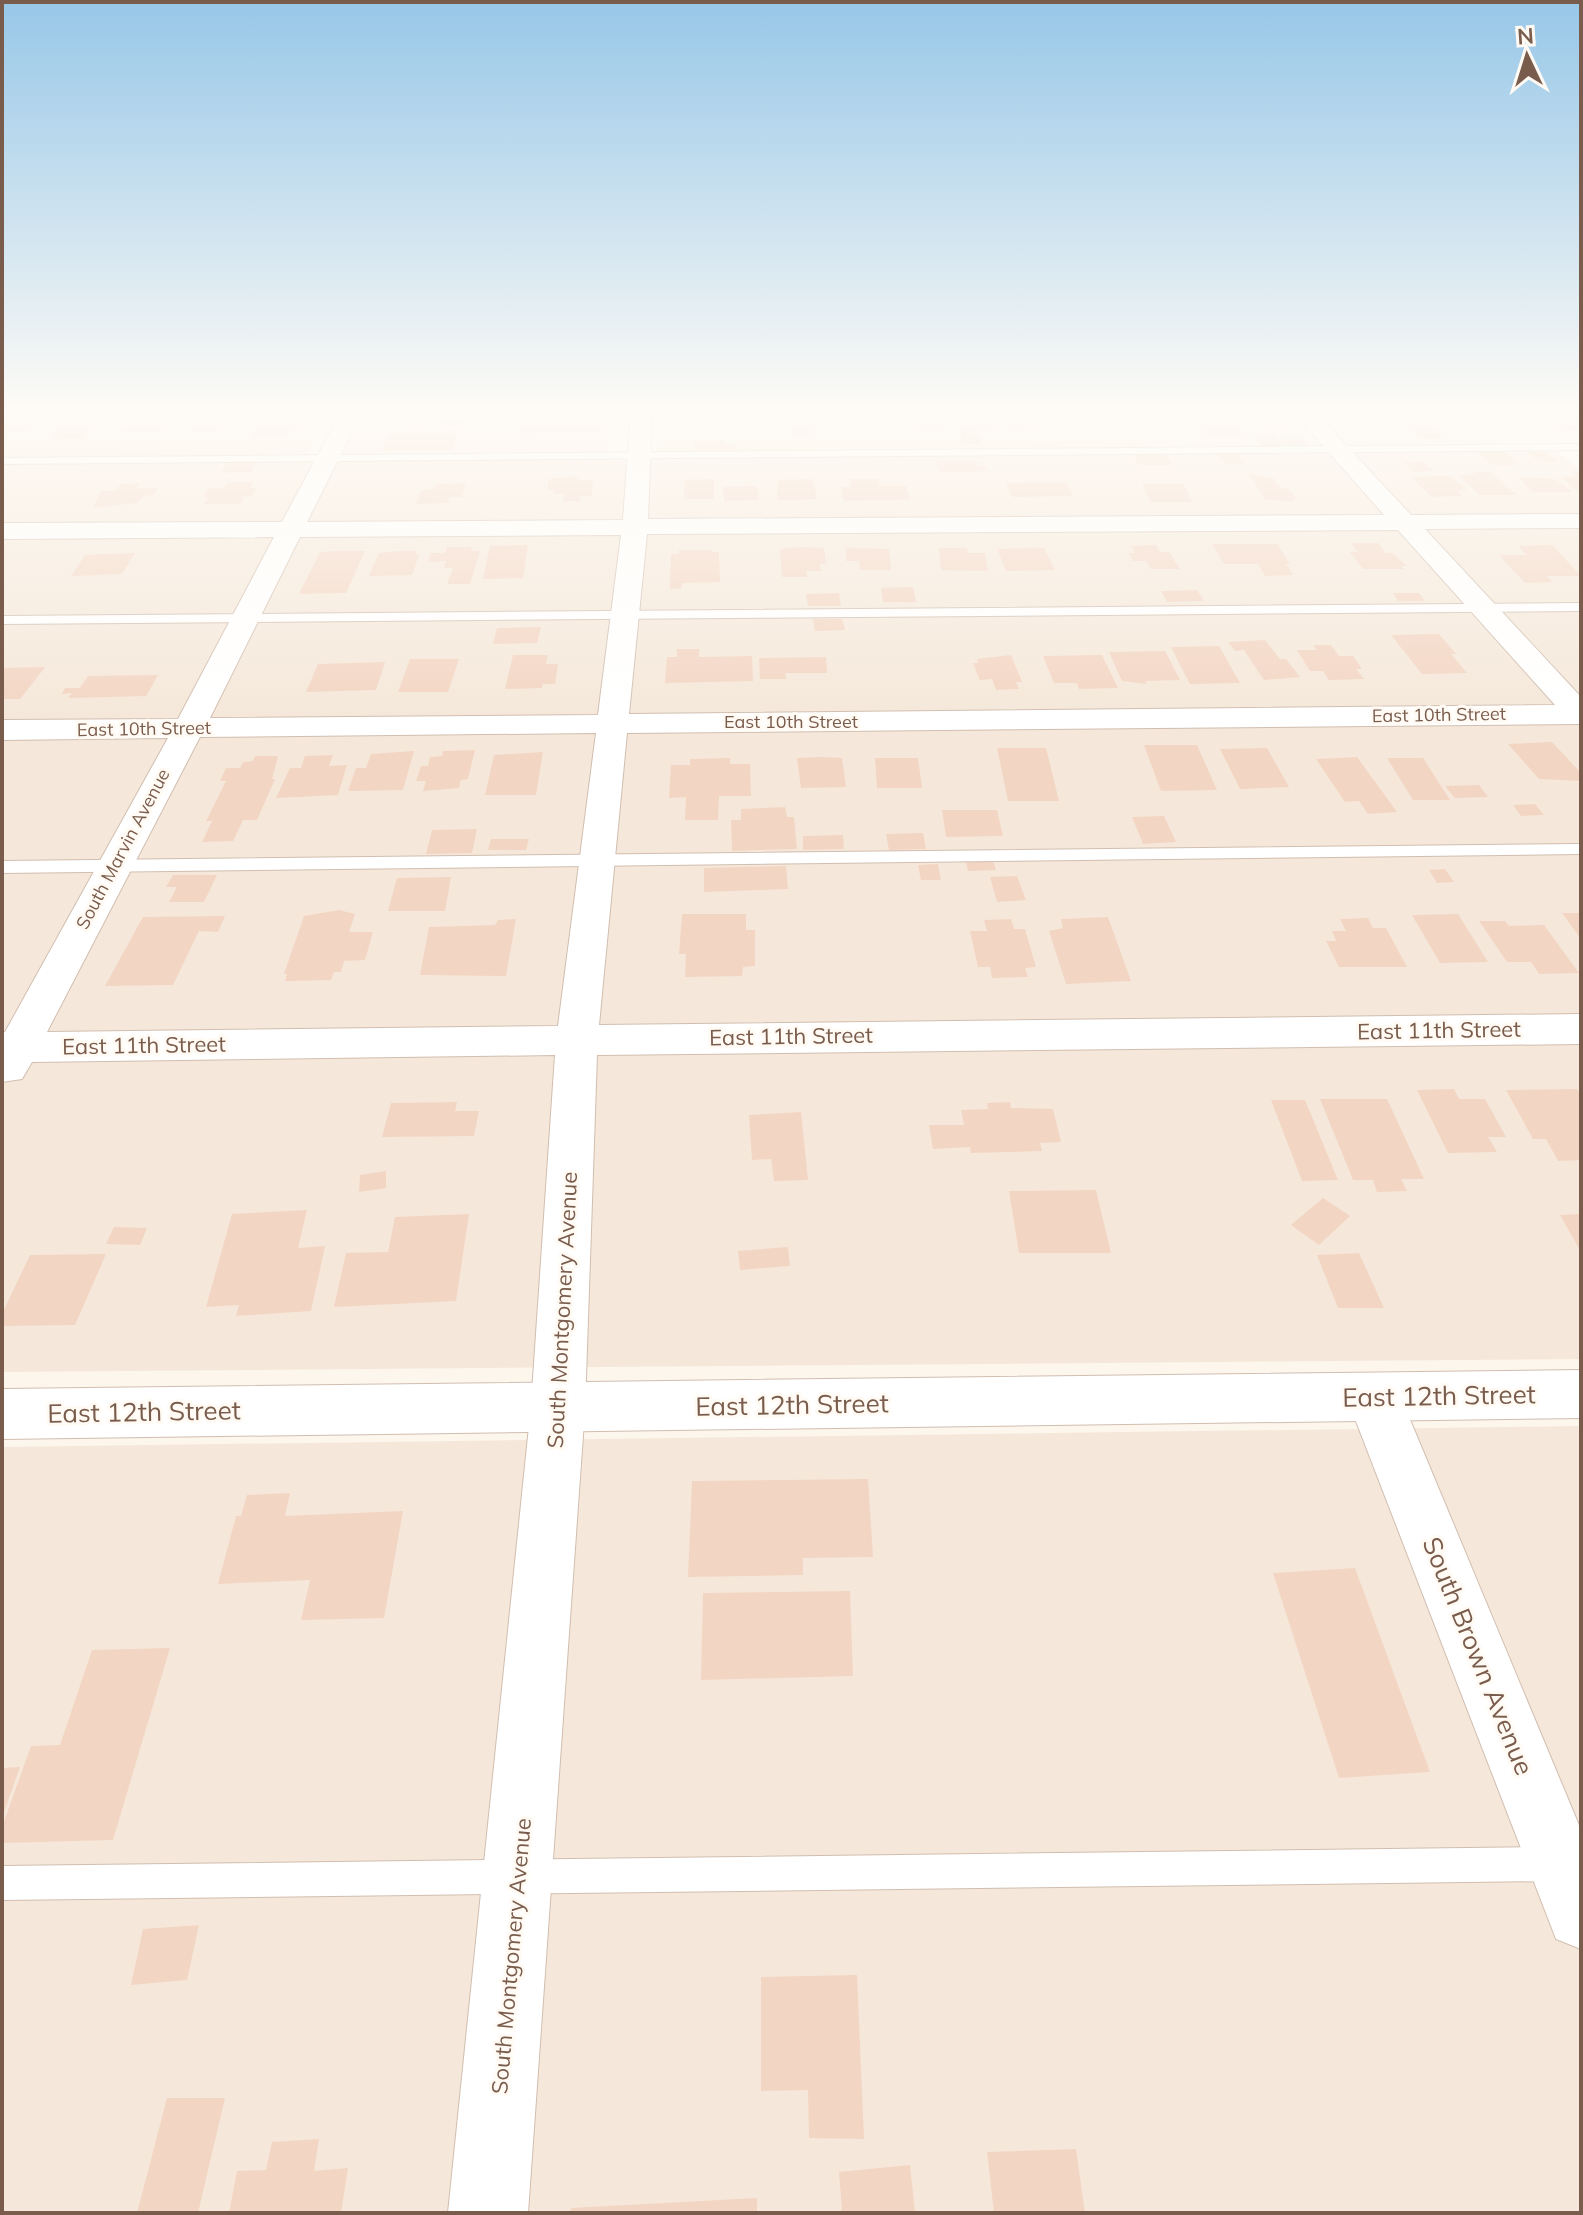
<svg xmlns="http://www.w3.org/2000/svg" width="1583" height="2215" font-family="Mulish,sans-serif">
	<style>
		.residential { fill: #f5e8da }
		.commercial { fill: #fde8e0 }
		.building { fill: #f3d5c3 }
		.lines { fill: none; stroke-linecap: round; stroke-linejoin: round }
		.service-casing { stroke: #d1beb0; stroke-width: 2 }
		.minor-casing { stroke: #d1beb0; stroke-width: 2 }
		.tertiary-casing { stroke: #d1beb0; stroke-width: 2 }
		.service { fill: #fff; fill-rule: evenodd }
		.minor { fill: #fff; fill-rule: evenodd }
		.tertiary { fill: #fff; fill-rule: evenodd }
		.labels { text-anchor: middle; stroke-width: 6; stroke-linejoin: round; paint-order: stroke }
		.far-street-label { font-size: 18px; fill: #7a5c4d; stroke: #fffaf3 }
		.street-label { font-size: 22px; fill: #7a5c4d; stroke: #fffaf3 }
		.near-street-label { font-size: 26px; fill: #7a5c4d; stroke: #fffaf3 }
	</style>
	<rect width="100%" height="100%" fill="#fdf6ec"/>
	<!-- residential -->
	<g class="residential">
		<path d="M 2,408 L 335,408 L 303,463 L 656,461 L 658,408 L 1463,408 L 1506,446 L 1550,446 L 1581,471 L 1581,1359 L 2,1372 Z"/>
		<path d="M 1581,1426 L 1581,2213 L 2,2213 L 2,1447 Z"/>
	</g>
	<!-- commercial -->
	<path class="commercial" d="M 359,408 L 615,408 L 605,461 L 327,463 Z"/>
	<!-- building -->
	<g class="building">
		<path d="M 448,408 L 473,408 L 467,426 L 441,426 Z"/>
		<path d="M 681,408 L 718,408 L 717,426 L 679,427 Z"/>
		<path d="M 775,408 L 811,408 L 814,436 L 793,436 L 792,427 L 799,427 L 798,423 L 776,423 Z"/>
		<path d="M 964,408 L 995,408 L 1002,426 L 994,426 L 996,431 L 977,431 L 982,444 L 962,444 L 960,427 L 970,427 Z"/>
		<path d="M 1186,408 L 1224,408 L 1235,416 L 1233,418 L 1246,436 L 1205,436 Z"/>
		<path d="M 1237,408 L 1270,408 L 1290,429 L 1267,429 L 1264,425 L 1253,426 Z"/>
		<path d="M 1527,408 L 1581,408 L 1581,430 L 1556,431 Z"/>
		<path d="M 1183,409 L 1193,421 L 1157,422 L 1147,410 Z"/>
		<path d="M 1346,409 L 1385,411 L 1396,422 L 1381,426 L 1378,422 L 1357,422 Z"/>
		<path d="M 1058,410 L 1093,410 L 1100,425 L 1064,426 Z"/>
		<path d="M 899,411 L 936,411 L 939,413 L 944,430 L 916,430 L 915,424 L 902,424 Z"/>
		<path d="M 1014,411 L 1038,411 L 1043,423 L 1040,423 L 1042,428 L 1007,430 L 1002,418 L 1016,418 Z"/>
		<path d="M 1395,411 L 1468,411 L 1473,415 L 1451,416 L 1455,420 L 1430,420 L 1426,416 L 1415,417 L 1419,420 L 1404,420 Z"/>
		<path d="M 8,413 L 47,413 L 25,432 L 10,432 L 2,436 L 2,418 Z"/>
		<path d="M 152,413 L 175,413 L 172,417 L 181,417 L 175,424 L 167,424 L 161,432 L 121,433 L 128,425 L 136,424 Z"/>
		<path d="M 198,413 L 237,413 L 228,425 L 223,425 L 217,432 L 190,432 L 195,426 L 188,426 Z"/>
		<path d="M 311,413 L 310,420 L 297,430 L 292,430 L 287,437 L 250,437 L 268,414 Z"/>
		<path d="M 112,414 L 106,426 L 94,426 L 83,438 L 48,439 L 57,429 L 73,429 L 68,428 L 77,418 Z"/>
		<path d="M 602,422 L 601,432 L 519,434 L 521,424 Z"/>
		<path d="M 1408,425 L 1432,425 L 1444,438 L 1420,438 Z"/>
		<path d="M 459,431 L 452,450 L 381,450 L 390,432 Z"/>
		<path d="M 1253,436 L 1274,436 L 1281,446 L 1260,446 Z"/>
		<path d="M 1278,439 L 1303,439 L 1309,447 L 1284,447 Z"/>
		<path d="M 695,440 L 723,440 L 723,444 L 735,444 L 735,449 L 695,450 Z"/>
		<path d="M 1477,451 L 1503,451 L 1517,463 L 1509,463 L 1513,467 L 1491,464 Z"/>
		<path d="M 1527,452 L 1545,452 L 1559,462 L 1540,463 Z"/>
		<path d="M 1237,453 L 1245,464 L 1225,464 L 1217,454 Z"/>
		<path d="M 1133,455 L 1167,455 L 1173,465 L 1139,465 Z"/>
		<path d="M 975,460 L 977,466 L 986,466 L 988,471 L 939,472 L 936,461 Z"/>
		<path d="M 1423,461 L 1433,471 L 1413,472 L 1403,462 Z"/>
		<path d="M 227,463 L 256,463 L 251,472 L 221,473 Z"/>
		<path d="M 1571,471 L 1581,471 L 1581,494 L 1561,477 L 1577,477 Z"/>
		<path d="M 1473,472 L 1491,472 L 1517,495 L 1480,495 L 1458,475 L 1475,474 Z"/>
		<path d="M 1249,474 L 1273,478 L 1280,488 L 1288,488 L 1296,499 L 1292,499 L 1294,502 L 1265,499 Z"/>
		<path d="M 577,476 L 577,479 L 593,481 L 592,496 L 581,496 L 580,501 L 563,501 L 564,494 L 554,494 L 555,490 L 547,490 L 549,479 Z"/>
		<path d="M 1451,476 L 1467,490 L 1456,490 L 1462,496 L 1432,497 L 1411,477 Z"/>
		<path d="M 1518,477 L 1554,479 L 1573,492 L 1533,492 Z"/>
		<path d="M 714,479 L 714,499 L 684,499 L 685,480 Z"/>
		<path d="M 813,479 L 817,499 L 777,500 L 778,480 Z"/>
		<path d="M 850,479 L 878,479 L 880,486 L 906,486 L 910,499 L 844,501 L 841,487 L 851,487 Z"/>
		<path d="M 228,482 L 253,482 L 249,488 L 257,488 L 251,497 L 244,497 L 240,504 L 204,504 L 209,497 L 203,497 L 209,488 L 223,488 Z"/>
		<path d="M 1066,482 L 1073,496 L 1012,497 L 1006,483 Z"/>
		<path d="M 140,483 L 137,488 L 158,488 L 153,495 L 143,496 L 137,503 L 93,508 L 101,491 L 115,491 L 121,484 Z"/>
		<path d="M 466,483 L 462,497 L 450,497 L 448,503 L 416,504 L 421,490 L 435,489 L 437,484 Z"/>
		<path d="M 1142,484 L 1183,484 L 1193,502 L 1151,502 Z"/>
		<path d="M 757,486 L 759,500 L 724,501 L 723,487 Z"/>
		<path d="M 1351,543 L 1378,543 L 1386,553 L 1392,553 L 1407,566 L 1401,566 L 1404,569 L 1363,569 L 1350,552 L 1358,552 Z"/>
		<path d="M 1212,544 L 1277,544 L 1290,564 L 1286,564 L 1293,575 L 1265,576 L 1258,564 L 1224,564 Z"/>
		<path d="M 528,545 L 523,578 L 483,579 L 490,546 Z"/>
		<path d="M 1156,545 L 1160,552 L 1169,552 L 1180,569 L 1151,569 L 1146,561 L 1133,561 L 1128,553 L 1135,553 L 1131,546 Z"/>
		<path d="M 1552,545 L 1581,576 L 1547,576 L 1553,582 L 1525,583 L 1499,555 L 1527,555 L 1518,546 Z"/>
		<path d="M 447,547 L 472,547 L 471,551 L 480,551 L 470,584 L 447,584 L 453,568 L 444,568 L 446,561 L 428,562 L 431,553 L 445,553 Z"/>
		<path d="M 801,547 L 824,548 L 826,564 L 820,564 L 821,571 L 806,571 L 807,577 L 782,577 L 780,549 Z"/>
		<path d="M 846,548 L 889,549 L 891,570 L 860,570 L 859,561 L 846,561 Z"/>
		<path d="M 939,548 L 967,548 L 968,553 L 985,553 L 988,571 L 941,570 Z"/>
		<path d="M 1044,548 L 1055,570 L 1006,571 L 997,549 Z"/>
		<path d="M 679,550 L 712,550 L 712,552 L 719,552 L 720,582 L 682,583 L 682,588 L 670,589 L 671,554 L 679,554 Z"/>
		<path d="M 337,551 L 365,551 L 346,593 L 299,594 L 320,552 Z"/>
		<path d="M 400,551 L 417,551 L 416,555 L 419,555 L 412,575 L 369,576 L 379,553 Z"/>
		<path d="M 135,553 L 122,574 L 71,576 L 85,555 Z"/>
		<path d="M 913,587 L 916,602 L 883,602 L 881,588 Z"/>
		<path d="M 1197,590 L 1204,601 L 1167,602 L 1161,591 Z"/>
		<path d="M 839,593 L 841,606 L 808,606 L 806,594 Z"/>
		<path d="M 1393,593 L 1419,593 L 1425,601 L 1398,601 Z"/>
		<path d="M 813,619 L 842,619 L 845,630 L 815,631 Z"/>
		<path d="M 541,627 L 537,643 L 493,644 L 497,628 Z"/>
		<path d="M 1439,634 L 1456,654 L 1451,654 L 1467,673 L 1422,674 L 1391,635 Z"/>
		<path d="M 1265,640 L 1280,659 L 1286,659 L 1300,677 L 1264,680 L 1244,650 L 1235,651 L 1228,642 Z"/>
		<path d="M 1313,645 L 1331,645 L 1339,656 L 1353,656 L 1362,669 L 1356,669 L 1364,679 L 1329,680 L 1323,671 L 1310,671 L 1297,650 L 1317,650 Z"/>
		<path d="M 1219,646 L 1240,683 L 1190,684 L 1171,647 Z"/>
		<path d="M 677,649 L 699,649 L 699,657 L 752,656 L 753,681 L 665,683 L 667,657 L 677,657 Z"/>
		<path d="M 1165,651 L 1180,680 L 1145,681 L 1147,684 L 1122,681 L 1109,652 Z"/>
		<path d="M 513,655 L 548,655 L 546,664 L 558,664 L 555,684 L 543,684 L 542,688 L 505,689 Z"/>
		<path d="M 1011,655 L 1022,682 L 1016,682 L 1019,689 L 996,690 L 992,679 L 980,680 L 973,663 L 978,663 L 977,659 Z"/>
		<path d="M 1102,655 L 1118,688 L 1079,689 L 1077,683 L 1054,683 L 1043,656 Z"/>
		<path d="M 826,657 L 827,673 L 785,673 L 786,679 L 760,679 L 759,658 Z"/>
		<path d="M 410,659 L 459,659 L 448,692 L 398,692 Z"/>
		<path d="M 385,662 L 376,690 L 306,692 L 318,664 Z"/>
		<path d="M 45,667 L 20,699 L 2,699 L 2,668 Z"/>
		<path d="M 158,675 L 146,696 L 68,698 L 72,693 L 62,694 L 65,688 L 80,688 L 88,676 Z"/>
		<path d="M 1552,742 L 1581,773 L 1581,781 L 1539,779 L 1508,744 Z"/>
		<path d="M 1144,745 L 1197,745 L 1217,790 L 1161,791 Z"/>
		<path d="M 997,748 L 1046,748 L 1059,801 L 1008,801 Z"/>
		<path d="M 1267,748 L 1289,787 L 1240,789 L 1220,749 Z"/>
		<path d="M 475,750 L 468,779 L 461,780 L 459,788 L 423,791 L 426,781 L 416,781 L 421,766 L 428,766 L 430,757 L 442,756 L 443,751 Z"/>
		<path d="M 414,751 L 403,790 L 348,791 L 356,768 L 366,768 L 371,754 Z"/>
		<path d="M 543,752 L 536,795 L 485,795 L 494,755 Z"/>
		<path d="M 333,755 L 329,766 L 347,765 L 338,795 L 276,798 L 290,768 L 301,768 L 305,756 Z"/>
		<path d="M 255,756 L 278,756 L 272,779 L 275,779 L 257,820 L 243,820 L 233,841 L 202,842 L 212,821 L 206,821 L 226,781 L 220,781 L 226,768 L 240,768 L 243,762 L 253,761 Z"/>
		<path d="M 822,757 L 842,758 L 846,787 L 801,788 L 797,758 Z"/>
		<path d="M 1357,757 L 1397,812 L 1368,814 L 1359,801 L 1345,802 L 1316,759 Z"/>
		<path d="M 730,758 L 730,764 L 750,764 L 751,796 L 719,796 L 718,820 L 685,820 L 686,797 L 669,798 L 671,765 L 690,765 L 690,759 Z"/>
		<path d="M 875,758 L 918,758 L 922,788 L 877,788 Z"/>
		<path d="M 1387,758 L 1423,758 L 1450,800 L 1413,800 Z"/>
		<path d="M 1479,785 L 1488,797 L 1455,798 L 1445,786 Z"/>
		<path d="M 1535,804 L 1544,815 L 1521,816 L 1513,805 Z"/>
		<path d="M 785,807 L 787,817 L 794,817 L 797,849 L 732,851 L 731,820 L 741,820 L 741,809 Z"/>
		<path d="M 942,810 L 997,810 L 1003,836 L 946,837 Z"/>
		<path d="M 1164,816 L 1176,842 L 1143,844 L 1132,817 Z"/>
		<path d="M 477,829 L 472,853 L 426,854 L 432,830 Z"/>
		<path d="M 923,833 L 926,849 L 889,850 L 886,834 Z"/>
		<path d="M 843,835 L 844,849 L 803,850 L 803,836 Z"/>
		<path d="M 491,839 L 529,839 L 526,850 L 488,850 Z"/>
		<path d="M 993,861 L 996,870 L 968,871 L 966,862 Z"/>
		<path d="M 938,864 L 941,880 L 921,880 L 918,865 Z"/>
		<path d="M 786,866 L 788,889 L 704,892 L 704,868 Z"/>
		<path d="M 1445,869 L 1454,882 L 1437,883 L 1429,870 Z"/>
		<path d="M 173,875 L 217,875 L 204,902 L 169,902 L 177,887 L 166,887 Z"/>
		<path d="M 1017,876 L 1026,900 L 997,902 L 990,877 Z"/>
		<path d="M 451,877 L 445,911 L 388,911 L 397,878 Z"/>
		<path d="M 339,910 L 355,914 L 349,932 L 373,932 L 365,960 L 344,961 L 341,972 L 334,972 L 331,980 L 285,981 L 287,974 L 284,974 L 304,916 Z"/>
		<path d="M 1562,913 L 1581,913 L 1581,939 Z"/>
		<path d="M 682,914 L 746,914 L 746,930 L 755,930 L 755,966 L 743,967 L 742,976 L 685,977 L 686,954 L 679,954 Z"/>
		<path d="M 1458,914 L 1488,962 L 1440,963 L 1412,915 Z"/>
		<path d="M 225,916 L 218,932 L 199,931 L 173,985 L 105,986 L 143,917 Z"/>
		<path d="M 1108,917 L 1131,981 L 1066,984 L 1049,931 L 1063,928 L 1061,919 Z"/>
		<path d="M 1368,918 L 1373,928 L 1386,928 L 1407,967 L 1339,967 L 1326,941 L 1336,941 L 1332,931 L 1346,931 L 1340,919 Z"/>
		<path d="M 516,919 L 506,976 L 420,975 L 429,927 L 495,925 L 498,920 Z"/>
		<path d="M 1011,919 L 1014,929 L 1025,929 L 1036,967 L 1025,968 L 1028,977 L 992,978 L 990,967 L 978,967 L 970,931 L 987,931 L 984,920 Z"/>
		<path d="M 1479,921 L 1505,921 L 1509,926 L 1544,925 L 1579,973 L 1539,974 L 1531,962 L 1507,962 Z"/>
		<path d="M 1454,1089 L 1459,1099 L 1485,1099 L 1506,1137 L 1488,1137 L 1497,1152 L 1448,1153 L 1417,1090 Z"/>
		<path d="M 1577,1089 L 1581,1095 L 1581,1160 L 1558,1161 L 1546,1139 L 1533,1139 L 1506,1090 Z"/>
		<path d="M 1320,1099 L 1387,1099 L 1424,1179 L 1401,1179 L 1407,1191 L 1377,1192 L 1373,1180 L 1353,1180 Z"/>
		<path d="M 1271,1100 L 1305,1100 L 1338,1180 L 1302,1181 Z"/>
		<path d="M 457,1102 L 455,1111 L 479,1111 L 474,1136 L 382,1137 L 391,1103 Z"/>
		<path d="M 1010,1102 L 1011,1108 L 1053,1109 L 1061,1142 L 1040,1143 L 1042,1151 L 971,1153 L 970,1147 L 933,1149 L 929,1125 L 964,1125 L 961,1110 L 988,1109 L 987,1103 Z"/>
		<path d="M 801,1112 L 808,1180 L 774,1181 L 771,1159 L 752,1160 L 749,1115 Z"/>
		<path d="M 386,1171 L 386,1188 L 359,1192 L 360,1175 Z"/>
		<path d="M 1096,1190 L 1111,1253 L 1019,1253 L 1009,1191 Z"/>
		<path d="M 1323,1198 L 1350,1216 L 1319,1245 L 1291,1225 Z"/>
		<path d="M 307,1210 L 298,1248 L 325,1246 L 311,1311 L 236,1316 L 239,1305 L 206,1307 L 232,1214 Z"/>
		<path d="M 469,1214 L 456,1301 L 334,1307 L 346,1253 L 388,1252 L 395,1217 Z"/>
		<path d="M 1581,1214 L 1581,1252 L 1560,1215 Z"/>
		<path d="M 114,1227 L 147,1228 L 140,1245 L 106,1244 Z"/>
		<path d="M 788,1247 L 790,1266 L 740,1270 L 738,1251 Z"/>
		<path d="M 1359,1253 L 1384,1308 L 1338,1308 L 1317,1255 Z"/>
		<path d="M 106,1254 L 75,1325 L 2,1326 L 2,1314 L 30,1255 Z"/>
		<path d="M 868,1479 L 873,1557 L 803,1558 L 803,1575 L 688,1577 L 692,1481 Z"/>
		<path d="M 290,1493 L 285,1516 L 403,1511 L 384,1618 L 301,1620 L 310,1580 L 218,1584 L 236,1516 L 241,1516 L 247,1495 Z"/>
		<path d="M 1355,1568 L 1430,1772 L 1339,1778 L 1273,1573 Z"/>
		<path d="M 850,1591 L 853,1676 L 701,1680 L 703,1593 Z"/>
		<path d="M 170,1648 L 113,1840 L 2,1843 L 2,1827 L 31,1746 L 60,1745 L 92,1650 Z"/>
		<path d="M 20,1767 L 2,1818 L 2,1768 Z"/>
		<path d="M 199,1925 L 187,1980 L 131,1985 L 143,1929 Z"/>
		<path d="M 857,1975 L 864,2139 L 809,2138 L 808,2090 L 761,2091 L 761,1977 Z"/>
		<path d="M 167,2098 L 225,2098 L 198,2213 L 137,2213 Z"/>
		<path d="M 319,2139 L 314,2171 L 348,2168 L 341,2213 L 229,2213 L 237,2171 L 266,2170 L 272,2142 Z"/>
		<path d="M 1076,2149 L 1085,2213 L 994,2213 L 987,2152 Z"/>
		<path d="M 910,2165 L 915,2213 L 833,2213 L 842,2210 L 839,2172 Z"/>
		<path d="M 757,2198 L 757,2213 L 570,2213 L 571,2208 Z"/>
	</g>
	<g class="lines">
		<defs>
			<g id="service">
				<path d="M 414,408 L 424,408 L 430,414 L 500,413 L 518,408 L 533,408 L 501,419 L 348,421 L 343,418 L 348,415 L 417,414 Z"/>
				<path d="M 1581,444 L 1581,450 L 2,464 L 2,458 Z"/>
				<path d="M 1581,603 L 1581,611 L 2,624 L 2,616 Z"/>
				<path d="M 1581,844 L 1581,854 L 2,873 L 2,861 Z"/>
				<path d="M 1556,1847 L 1568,1852 L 1573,1864 L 1568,1876 L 1556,1881 L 2,1900 L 2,1866 Z"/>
			</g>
			<g id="minor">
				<path d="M 343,408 L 364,408 L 307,522 L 623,520 L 631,408 L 652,408 L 648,519 L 1384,515 L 1290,408 L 1311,408 L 1411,515 L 1581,514 L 1581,528 L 1425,529 L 1581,697 L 1581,724 L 627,733 L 599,1025 L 1581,1014 L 1581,1044 L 597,1055 L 585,1407 L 528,2213 L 448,2213 L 531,1407 L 555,1055 L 32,1062 L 22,1079 L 2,1082 L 2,1032 L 5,1032 L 168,738 L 2,740 L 2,720 L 178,719 L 274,537 L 2,539 L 2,523 L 282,522 ZM 1398,530 L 1555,705 L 629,714 L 647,534 ZM 621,535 L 598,715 L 210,718 L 300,537 ZM 596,733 L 558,1026 L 47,1032 L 200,737 Z"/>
				<path d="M 1374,1374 L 1393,1381 L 1401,1398 L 1581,1830 L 1581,1949 L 1556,1939 L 1347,1398 L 1355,1381 Z"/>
			</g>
			<path id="tertiary" d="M 1581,1370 L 1581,1418 L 2,1439 L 2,1389 Z"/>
		</defs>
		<!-- service casing -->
		<use href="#service" class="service-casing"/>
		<!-- minor casing -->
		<use href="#minor" class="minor-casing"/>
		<!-- tertiary casing -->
		<use href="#tertiary" class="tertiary-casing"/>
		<!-- service -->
		<use href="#service" class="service"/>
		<!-- minor -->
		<use href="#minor" class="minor"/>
		<!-- tertiary -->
		<use href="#tertiary" class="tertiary"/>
	</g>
	<!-- sky -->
	<linearGradient id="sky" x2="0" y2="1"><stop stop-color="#97c7e8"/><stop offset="0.57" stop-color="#fefbf6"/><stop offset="1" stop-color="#fefbf6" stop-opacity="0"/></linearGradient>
	<rect width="1583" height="718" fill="url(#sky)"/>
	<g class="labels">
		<!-- far-street labels -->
		<g class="far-street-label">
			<text transform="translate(1439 715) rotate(-1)" y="6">East 10th Street</text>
			<text x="791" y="728">East 10th Street</text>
			<text transform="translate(144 729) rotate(-1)" y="6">East 10th Street</text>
			<text transform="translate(123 849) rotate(-62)" y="6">South Marvin Avenue</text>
		</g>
		<!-- street labels -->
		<g class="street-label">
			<text transform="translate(1439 1030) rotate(-1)" y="8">East 11th Street</text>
			<text transform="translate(791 1036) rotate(-1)" y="8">East 11th Street</text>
			<text transform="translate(144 1045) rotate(-1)" y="8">East 11th Street</text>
			<text transform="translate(562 1310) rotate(-87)" y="8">South Montgomery Avenue</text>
			<text transform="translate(511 1956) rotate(-85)" y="8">South Montgomery Avenue</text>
		</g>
		<!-- near-street labels -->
		<g class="near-street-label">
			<text transform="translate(1439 1396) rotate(-1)" y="9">East 12th Street</text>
			<text transform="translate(792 1405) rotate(-1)" y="9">East 12th Street</text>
			<text transform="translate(144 1412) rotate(-1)" y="9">East 12th Street</text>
			<text transform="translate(1478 1656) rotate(68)" y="9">South Brown Avenue</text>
		</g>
	</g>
	<!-- border -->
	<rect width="1583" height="2215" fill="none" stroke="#7a5c4d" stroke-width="8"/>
	<!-- north arrow -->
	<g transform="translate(1527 56) rotate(356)" stroke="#fffaf3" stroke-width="6" paint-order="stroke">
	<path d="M0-6L14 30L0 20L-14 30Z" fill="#7a5c4d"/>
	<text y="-12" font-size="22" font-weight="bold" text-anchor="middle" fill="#7a5c4d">N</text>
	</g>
</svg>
